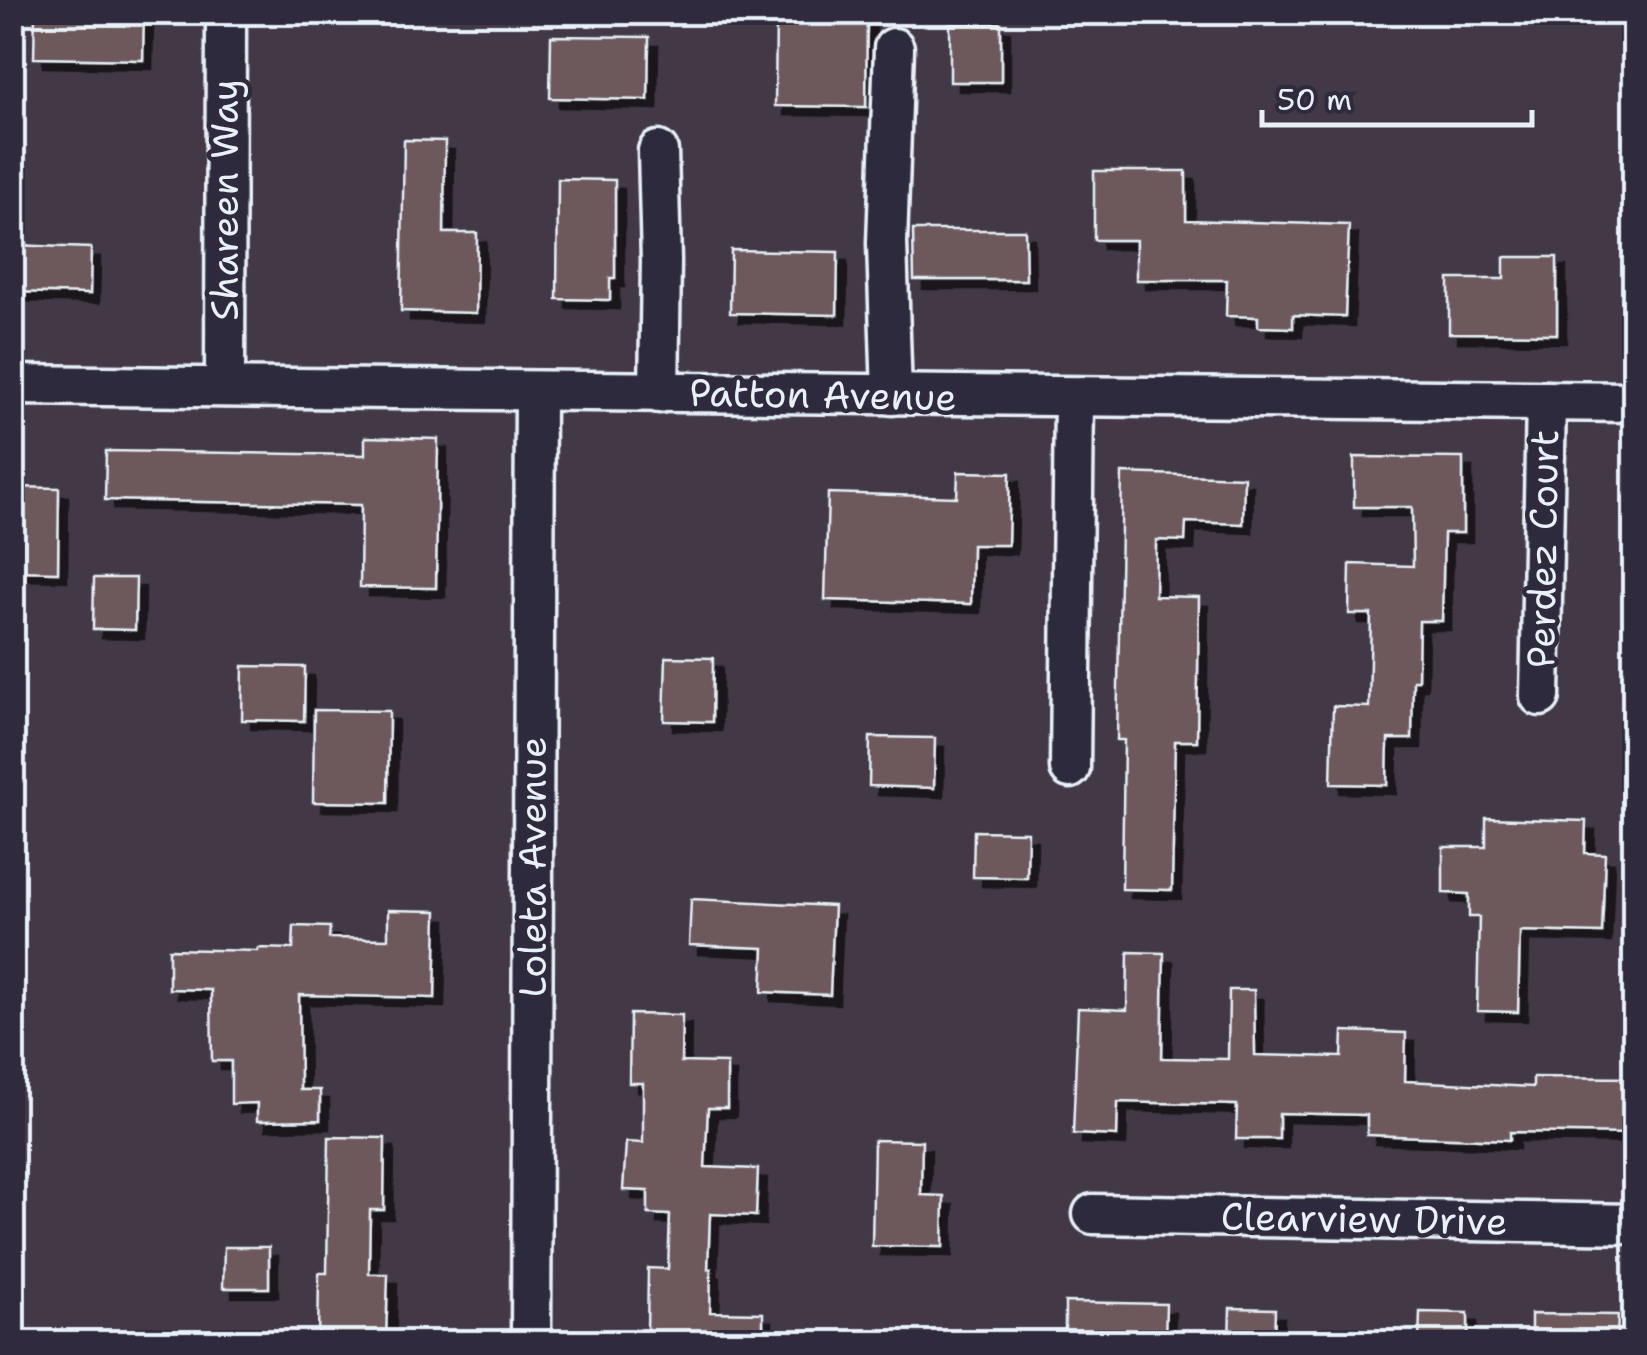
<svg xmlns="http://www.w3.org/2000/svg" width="1647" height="1355" font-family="'Shantell Sans',sans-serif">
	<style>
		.building { fill: #6d585b; stroke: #e8f1f8; stroke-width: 2.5; filter: url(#shadow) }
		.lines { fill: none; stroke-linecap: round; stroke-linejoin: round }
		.minor-casing { stroke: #e8f1f8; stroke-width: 45 }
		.minor { stroke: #2f2a3d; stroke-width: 38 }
		.labels { text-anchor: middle; stroke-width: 9; stroke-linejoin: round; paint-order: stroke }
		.street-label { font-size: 38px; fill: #e8f1f8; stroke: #2f2a3d }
	</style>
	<defs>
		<filter id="shadow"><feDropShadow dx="9" dy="9" stdDeviation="0" flood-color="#0009"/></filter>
	</defs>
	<rect width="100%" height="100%" fill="#423846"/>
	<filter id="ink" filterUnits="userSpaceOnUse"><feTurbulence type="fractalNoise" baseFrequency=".01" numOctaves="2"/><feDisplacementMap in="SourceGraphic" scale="20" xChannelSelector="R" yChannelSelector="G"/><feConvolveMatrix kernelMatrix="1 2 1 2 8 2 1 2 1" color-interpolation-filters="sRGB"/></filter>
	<g filter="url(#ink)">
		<!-- building -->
		<g class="building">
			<path d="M 35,12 L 144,12 L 143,60 L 34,58 Z"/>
			<path d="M 776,12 L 867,12 L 866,107 L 775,106 Z"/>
			<rect x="950" y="23" width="51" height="59"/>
			<path d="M 551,36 L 649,37 L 648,100 L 550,98 Z"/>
			<path d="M 404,140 L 445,141 L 444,233 L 477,233 L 476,313 L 401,311 Z"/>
			<path d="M 1094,171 L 1186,171 L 1186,220 L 1349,225 L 1345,317 L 1293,315 L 1293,328 L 1258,327 L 1258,317 L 1226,316 L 1227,280 L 1136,280 L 1136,240 L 1094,240 Z"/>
			<path d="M 558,179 L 615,180 L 615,278 L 610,278 L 610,300 L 557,299 Z"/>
			<path d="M 913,230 L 1025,230 L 1026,280 L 914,280 Z"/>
			<path d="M 12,245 L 91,248 L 90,294 L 12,292 Z"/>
			<path d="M 731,250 L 838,252 L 837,315 L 730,313 Z"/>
			<path d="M 1504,257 L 1557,257 L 1557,334 L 1449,333 L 1449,279 L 1504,279 Z"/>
			<path d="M 365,437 L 438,439 L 436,588 L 360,587 L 361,505 L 105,500 L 106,451 L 365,455 Z"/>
			<path d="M 1354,457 L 1463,458 L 1463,533 L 1444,533 L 1442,621 L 1419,621 L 1418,680 L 1413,680 L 1412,739 L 1388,739 L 1387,785 L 1331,784 L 1333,706 L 1369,707 L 1371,614 L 1349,614 L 1350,564 L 1413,566 L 1412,507 L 1354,507 Z"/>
			<path d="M 958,472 L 1010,473 L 1008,545 L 972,545 L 971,604 L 825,600 L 828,493 L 957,497 Z"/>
			<path d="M 1122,473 L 1244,477 L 1243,524 L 1186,522 L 1185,541 L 1156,540 L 1155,596 L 1199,597 L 1197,741 L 1175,741 L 1172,890 L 1122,889 L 1124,740 L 1117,740 Z"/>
			<path d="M 12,487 L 59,488 L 58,572 L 12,571 Z"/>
			<path d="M 94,578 L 136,578 L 135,630 L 93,629 Z"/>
			<path d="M 666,657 L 713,658 L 712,722 L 664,721 Z"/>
			<path d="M 243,666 L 305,667 L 304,721 L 242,720 Z"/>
			<path d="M 314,710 L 389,711 L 388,803 L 313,802 Z"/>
			<path d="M 870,737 L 935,738 L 934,788 L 869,786 Z"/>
			<path d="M 1486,818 L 1586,821 L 1585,853 L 1605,854 L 1602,933 L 1520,931 L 1518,1012 L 1477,1011 L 1479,917 L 1469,917 L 1469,894 L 1443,893 L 1443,847 L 1486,847 Z"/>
			<path d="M 974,831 L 1028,832 L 1027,878 L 973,877 Z"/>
			<path d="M 691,899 L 834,906 L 830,995 L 762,992 L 764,948 L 689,945 Z"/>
			<path d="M 388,910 L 437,911 L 435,998 L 299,995 L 300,1090 L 320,1090 L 320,1120 L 257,1121 L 257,1103 L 231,1104 L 231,1061 L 212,1061 L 211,990 L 169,989 L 169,949 L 258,951 L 258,948 L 293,949 L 294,926 L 330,927 L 329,938 L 388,939 Z"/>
			<path d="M 1128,952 L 1164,953 L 1162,1058 L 1228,1059 L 1229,990 L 1254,990 L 1255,1055 L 1342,1057 L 1343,1031 L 1406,1033 L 1405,1081 L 1533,1087 L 1533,1077 L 1634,1078 L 1634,1134 L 1510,1132 L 1510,1140 L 1367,1135 L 1367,1115 L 1279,1113 L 1279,1139 L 1236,1139 L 1237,1105 L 1118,1102 L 1117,1136 L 1073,1134 L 1078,1008 L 1127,1010 Z"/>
			<path d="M 630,1014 L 682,1015 L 681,1062 L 727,1063 L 727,1108 L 708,1108 L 705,1167 L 758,1169 L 756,1216 L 710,1214 L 708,1269 L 711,1269 L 710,1312 L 763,1313 L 763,1342 L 675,1342 L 675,1335 L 647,1334 L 648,1268 L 668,1269 L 670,1215 L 648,1214 L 648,1191 L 623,1190 L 626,1142 L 643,1143 L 643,1083 L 629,1083 Z"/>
			<path d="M 329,1137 L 385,1138 L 384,1210 L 370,1210 L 369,1274 L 388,1274 L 386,1342 L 318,1342 L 319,1273 L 327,1273 Z"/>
			<path d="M 874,1140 L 922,1141 L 921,1195 L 944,1196 L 943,1247 L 872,1246 Z"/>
			<path d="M 224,1247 L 269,1247 L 269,1288 L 223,1288 Z"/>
			<path d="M 1065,1302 L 1166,1304 L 1165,1342 L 1065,1342 Z"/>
			<path d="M 1230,1308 L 1275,1309 L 1274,1342 L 1229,1342 Z"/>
			<path d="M 1420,1312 L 1468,1313 L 1468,1342 L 1419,1342 Z"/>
			<path d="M 1531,1314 L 1618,1315 L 1617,1342 L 1531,1342 Z"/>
		</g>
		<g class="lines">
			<defs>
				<g id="minor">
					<path d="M 658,151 L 661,261 L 659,393"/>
					<path d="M 12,385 L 1634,402"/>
					<path d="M 225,387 L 226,12"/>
					<path d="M 892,395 L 887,243 L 894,48"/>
					<path d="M 1540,696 L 1546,401"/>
					<path d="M 1070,768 L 1074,398"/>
					<path d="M 1093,1214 L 1634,1224"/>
					<path d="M 531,1342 L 535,391"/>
				</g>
			</defs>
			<!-- minor casing -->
			<use href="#minor" class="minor-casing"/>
			<!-- minor -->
			<use href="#minor" class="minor"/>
		</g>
	</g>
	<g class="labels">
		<!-- street labels -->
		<g class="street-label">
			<text transform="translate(225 200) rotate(-90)" y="13">Shareen Way</text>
			<text transform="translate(823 395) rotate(1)" y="13">Patton Avenue</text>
			<text transform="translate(1543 549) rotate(-89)" y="13">Perdez Court</text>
			<text transform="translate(533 867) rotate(-90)" y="13">Loleta Avenue</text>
			<text transform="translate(1364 1219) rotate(1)" y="13">Clearview Drive</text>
		</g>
	</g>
	<!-- margin -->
	<rect width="1647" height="1355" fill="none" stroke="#2f2a3d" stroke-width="50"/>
	<rect x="25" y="25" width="1597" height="1305" fill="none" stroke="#e8f1f8" stroke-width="4" filter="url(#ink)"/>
	<!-- scale -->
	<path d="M1262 110v15h270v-15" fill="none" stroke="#e8f1f8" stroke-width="5"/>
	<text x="1277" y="110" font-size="30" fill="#e8f1f8" stroke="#2f2a3d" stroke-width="8" paint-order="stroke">50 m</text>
</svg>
